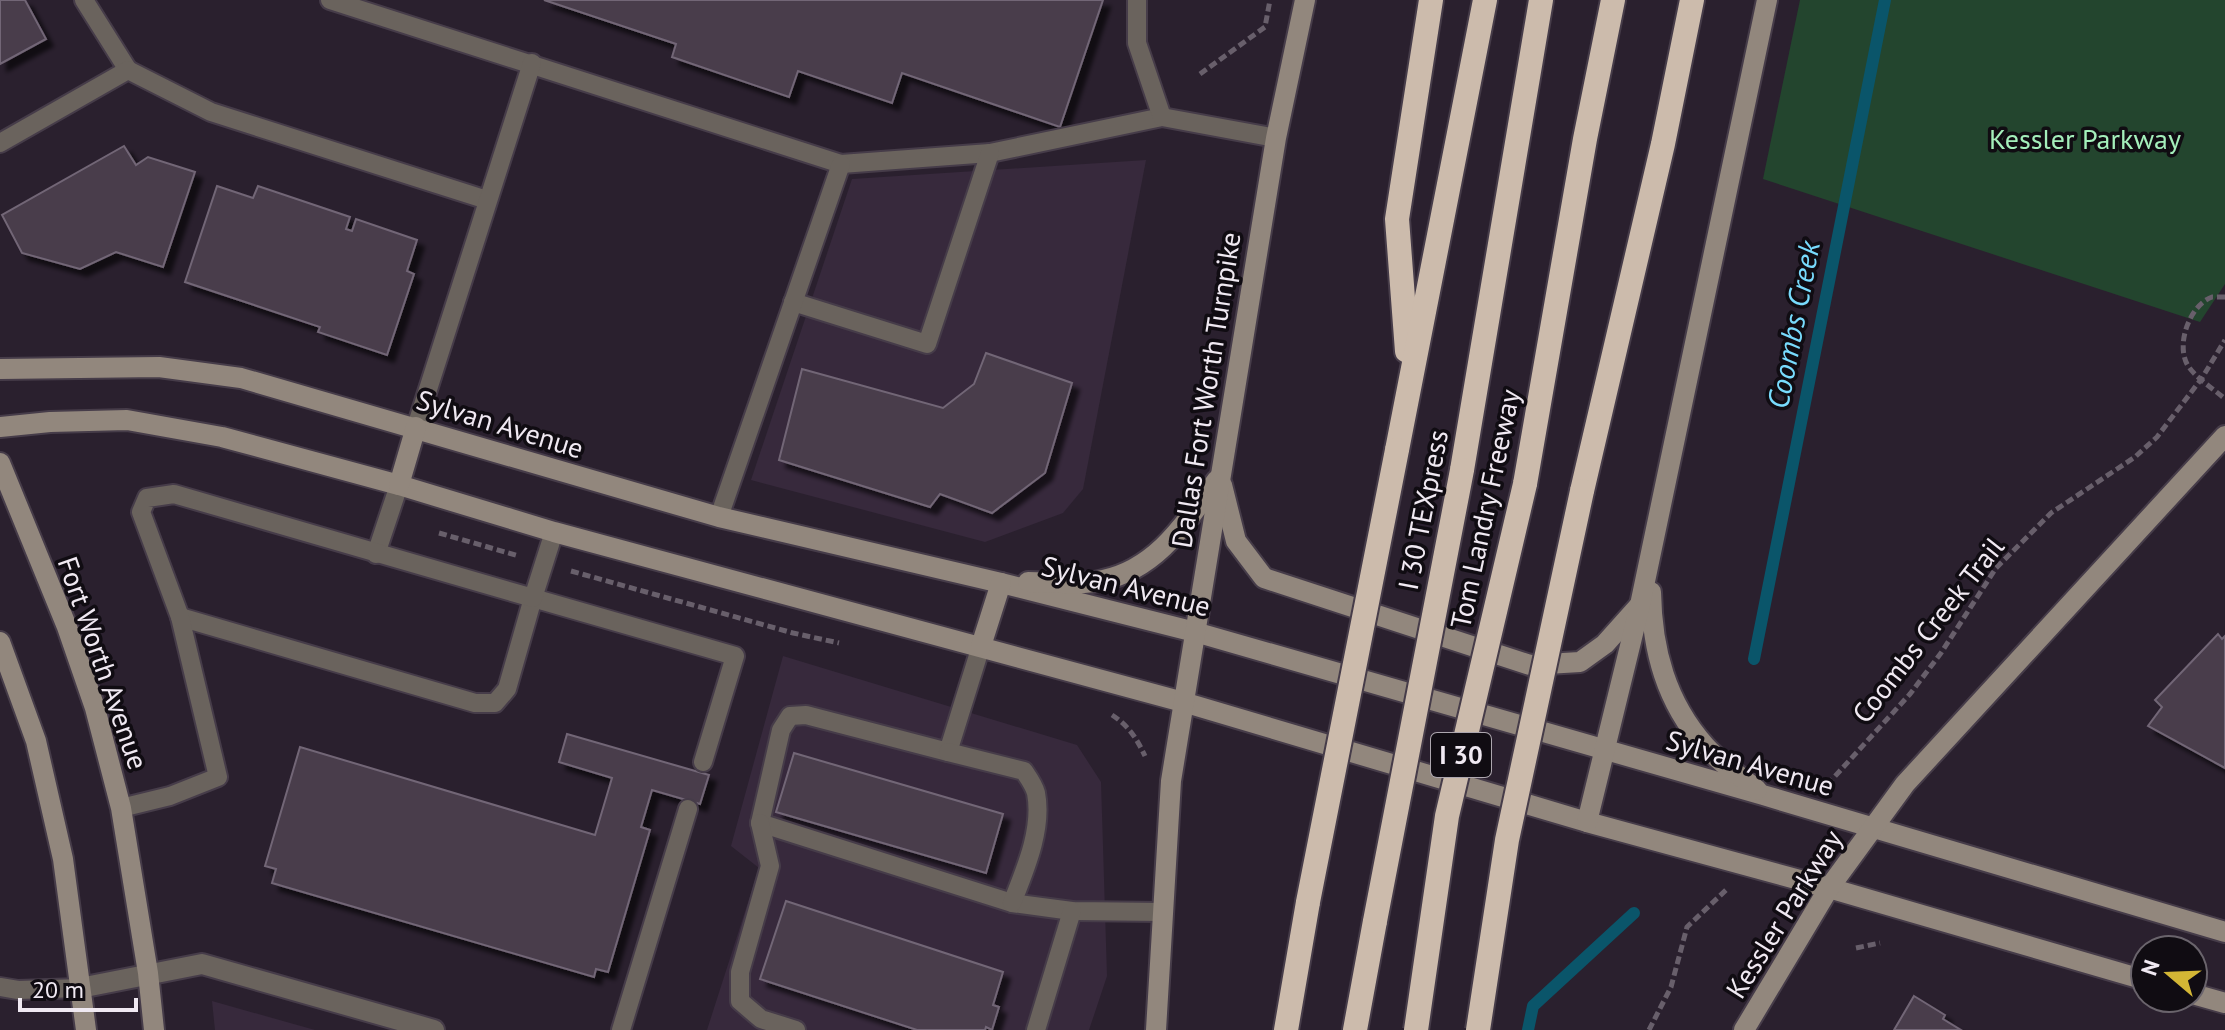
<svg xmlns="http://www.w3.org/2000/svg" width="2225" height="1030" font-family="'PT Sans',sans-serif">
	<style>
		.built { fill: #37293c }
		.green { fill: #23452e }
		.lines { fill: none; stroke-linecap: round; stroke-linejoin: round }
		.stream { stroke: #0a556a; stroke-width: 12 }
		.building { fill: #483d4c; stroke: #726676; stroke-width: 2; filter: url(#shadow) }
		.lane-casing { stroke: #463c49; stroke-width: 22 }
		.street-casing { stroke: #463c49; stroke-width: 24 }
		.secondary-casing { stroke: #463c49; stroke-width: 24 }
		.highway-casing { stroke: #463c49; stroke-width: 28 }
		.path { stroke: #685f6b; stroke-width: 5; stroke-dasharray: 8 4; stroke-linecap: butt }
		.lane { stroke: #6a635d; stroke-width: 18 }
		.street { stroke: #6a635d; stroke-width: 20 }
		.secondary { stroke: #92877d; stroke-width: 20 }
		.highway { stroke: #ccbbac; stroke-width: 24 }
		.highway-bridge-casing { stroke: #463c49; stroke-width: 28; stroke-linecap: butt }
		.highway-bridge { stroke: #ccbbac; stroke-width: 24 }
		.labels { text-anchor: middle; stroke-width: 7; stroke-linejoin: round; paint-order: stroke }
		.shield { fill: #100c12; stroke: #ada7af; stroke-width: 2 }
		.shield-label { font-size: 26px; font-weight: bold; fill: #f0e9f2 }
		.park-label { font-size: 28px; fill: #a4efbb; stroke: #100c12 }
		.street-label { font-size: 28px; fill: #f0e9f2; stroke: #100c12 }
		.water-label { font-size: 30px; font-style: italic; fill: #78dbfd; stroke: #100c12 }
	</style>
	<defs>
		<filter id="shadow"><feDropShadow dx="7" dy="7" stdDeviation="2" flood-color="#0009"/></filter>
	</defs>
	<rect width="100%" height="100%" fill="#2a202e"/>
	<!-- built -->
	<g class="built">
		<path d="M 1146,160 L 1083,489 L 1063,513 L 985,542 L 751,480 L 852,179 Z"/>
		<path d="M 783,656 L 1077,745 L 1101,782 L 1107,976 L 1089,1030 L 707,1030 L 759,868 L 731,846 Z"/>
		<path d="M 212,1001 L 315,1030 L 215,1030 Z"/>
	</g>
	<!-- green -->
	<path class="green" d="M 1800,0 L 2225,0 L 2225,284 L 2200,322 L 1763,179 Z"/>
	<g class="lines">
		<!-- stream -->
		<g class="stream">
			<path d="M 1754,659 L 1885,0"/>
			<path d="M 1528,1030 L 1533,1006 L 1634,913"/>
		</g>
	</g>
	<!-- building -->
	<g class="building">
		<path d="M 0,0 L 25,0 L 46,39 L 0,64 Z"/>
		<path d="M 544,0 L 1103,0 L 1060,127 L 902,73 L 892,103 L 798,71 L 789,97 L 672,57 L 676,44 Z"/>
		<path d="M 124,146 L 136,165 L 148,157 L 195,172 L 163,267 L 116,252 L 80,269 L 22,253 L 2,215 Z"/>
		<path d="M 217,186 L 253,198 L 258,186 L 350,217 L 346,229 L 352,231 L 356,219 L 417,240 L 407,271 L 414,274 L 387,355 L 318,332 L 320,327 L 185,282 Z"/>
		<path d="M 986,353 L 1072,383 L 1045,473 L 992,513 L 940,494 L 930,507 L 779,460 L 802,369 L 943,408 L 974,384 Z"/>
		<path d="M 2218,634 L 2222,639 L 2225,636 L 2225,768 L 2148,726 L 2162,707 L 2155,700 Z"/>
		<path d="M 567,734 L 709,775 L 700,804 L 652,790 L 641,827 L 650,830 L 608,972 L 596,969 L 594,977 L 272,883 L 276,869 L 265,866 L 300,747 L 595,835 L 612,778 L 559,762 Z"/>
		<path d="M 794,753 L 1003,814 L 986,873 L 776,812 Z"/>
		<path d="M 786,901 L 1003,972 L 993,1005 L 999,1007 L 992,1030 L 986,1027 L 985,1030 L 917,1030 L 760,979 Z"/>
		<path d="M 1914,996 L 1945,1015 L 1943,1019 L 1961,1030 L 1894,1030 Z"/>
	</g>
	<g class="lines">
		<defs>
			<g id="lane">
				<path d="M 84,0 L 128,70"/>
				<path d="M 330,0 L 841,164 L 990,153 L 1162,117"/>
				<path d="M 1137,0 L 1137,43 L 1162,117 L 1276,138"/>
				<path d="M 0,143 L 128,70 L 211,112 L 487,200"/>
				<path d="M 793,302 L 927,344 L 990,153"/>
				<path d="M 416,427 L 532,63"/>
				<path d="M 719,517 L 841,164"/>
				<path d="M 376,554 L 399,485"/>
				<path d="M 180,617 L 475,703 L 495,703 L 507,689 L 533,598 L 735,656 L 703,762"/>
				<path d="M 981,646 L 948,752 L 806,715 L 790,716 L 781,730 L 760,823 L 1012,903 L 1072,911 L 1163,912"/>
				<path d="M 948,752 L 1024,771 C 1028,777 1034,785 1036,793 C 1043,829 1025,870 1012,903"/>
				<path d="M 121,808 L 170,796 L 218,777 L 180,617 L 141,512 L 147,498 L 174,494 L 533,598 L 554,532"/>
				<path d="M 760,823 L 770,866 L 740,972 L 740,1001 L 761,1019 L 796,1030"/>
				<path d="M 0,987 L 18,990 L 80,988"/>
				<path d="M 621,1030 L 688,809"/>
				<path d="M 1036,1030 L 1072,911"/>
			</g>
			<path id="street" d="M 80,988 L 202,964 L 434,1030"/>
			<g id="secondary">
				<path d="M 0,369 L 159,367 L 241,378 L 719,517 L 1001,583 L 1195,632 L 1763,795 L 2225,932"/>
				<path d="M 0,427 L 50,422 L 127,420 L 222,437 L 399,485 L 554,532 L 1183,702 L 1587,822 L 1829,888 L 2145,980"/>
				<path d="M 0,463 L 67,627 L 95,708 L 121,808 L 148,973 L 154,1030"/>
				<path d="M 399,485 L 416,427"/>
				<path d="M 1222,485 L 1236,541 L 1264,578 L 1530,665 L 1580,662 L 1605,644 L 1639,606"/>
				<path d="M 1028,582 C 1051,582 1080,586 1103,580 C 1157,569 1186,522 1217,480"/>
				<path d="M 1651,592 C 1652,650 1666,702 1705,746 C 1720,763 1740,776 1757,790"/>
				<path d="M 0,642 L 36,741 L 63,859 L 86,1030"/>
				<path d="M 981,646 L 1001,583"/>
				<path d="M 1587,822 L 1640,605 L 1767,0"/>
				<path d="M 2193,994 L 2225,1003"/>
				<path d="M 1156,1030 L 1171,781 L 1276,138 L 1305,0"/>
				<path d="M 1744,1030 L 1829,888 L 1905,784 L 2225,436"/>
			</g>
			<g id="highway">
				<path d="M 1407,351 L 1397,219 L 1431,0"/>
				<path d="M 1397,450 L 1485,0"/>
				<path d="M 1462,470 L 1541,0"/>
				<path d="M 1525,484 L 1585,139 L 1613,0"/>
				<path d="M 1582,491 L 1663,144 L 1692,0"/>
				<path d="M 1286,1030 L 1308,902"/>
				<path d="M 1355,1030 L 1375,921"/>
			</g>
		</defs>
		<!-- lane casing -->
		<use href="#lane" class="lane-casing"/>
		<!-- street casing -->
		<use href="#street" class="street-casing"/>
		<!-- secondary casing -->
		<use href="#secondary" class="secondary-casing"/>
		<!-- highway casing -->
		<use href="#highway" class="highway-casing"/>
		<!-- path -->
		<g class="path">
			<path d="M 1200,74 L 1265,27 L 1270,0"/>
			<path d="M 2225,297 C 2224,297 2213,297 2212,297 C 2190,305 2176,343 2187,364 C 2194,377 2214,389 2225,399"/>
			<path d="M 439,533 L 519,556"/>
			<path d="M 571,571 L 793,633 L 839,643"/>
			<path d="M 1112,715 C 1129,726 1137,739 1145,756"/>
			<path d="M 1827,785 L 1910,694 L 1941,653 L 1996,568 L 2051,513 L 2135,457 L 2157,437 L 2202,378 L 2225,340"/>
			<path d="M 1856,948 L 1880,943"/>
			<path d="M 1649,1030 L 1671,987 L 1687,927 L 1726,890"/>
		</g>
		<!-- lane -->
		<use href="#lane" class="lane"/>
		<!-- street -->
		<use href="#street" class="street"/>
		<!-- secondary -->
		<use href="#secondary" class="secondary"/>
		<!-- highway -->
		<use href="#highway" class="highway"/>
		<defs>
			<g id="highway-bridge">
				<path d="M 1308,902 L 1397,450"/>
				<path d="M 1375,921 L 1462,470"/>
				<path d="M 1416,1030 L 1447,816 L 1525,484"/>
				<path d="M 1478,1030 L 1507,840 L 1582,491"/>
			</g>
		</defs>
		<!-- highway-bridge casing -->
		<use href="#highway-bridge" class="highway-bridge-casing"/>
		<!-- highway-bridge -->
		<use href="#highway-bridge" class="highway-bridge"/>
	</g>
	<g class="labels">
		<!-- shield labels -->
		<rect class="shield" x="1431" y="733" width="60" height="44" rx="6"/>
		<g class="shield-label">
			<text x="1461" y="764">I 30</text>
		</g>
		<!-- park labels -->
		<g class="park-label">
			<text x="2085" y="149">Kessler Parkway</text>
		</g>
		<!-- street labels -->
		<g class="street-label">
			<text transform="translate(1206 390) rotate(-81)" y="10">Dallas Fort Worth Turnpike</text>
			<text transform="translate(500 424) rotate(17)" y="10">Sylvan Avenue</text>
			<text transform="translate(1485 509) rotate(-78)" y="10">Tom Landry Freeway</text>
			<text transform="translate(1423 510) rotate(-79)" y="10">I 30 TEXpress</text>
			<text transform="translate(1126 586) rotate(14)" y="10">Sylvan Avenue</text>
			<text transform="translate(1928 630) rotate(-52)" y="10">Coombs Creek Trail</text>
			<text transform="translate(103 663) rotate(71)" y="10">Fort Worth Avenue</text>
			<text transform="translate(1750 763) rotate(16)" y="10">Sylvan Avenue</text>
			<text transform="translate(1784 914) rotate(-58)" y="10">Kessler Parkway</text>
		</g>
		<!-- water labels -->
		<g class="water-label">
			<text transform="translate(1794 325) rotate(-79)" y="10">Coombs Creek</text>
		</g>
	</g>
	<!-- north arrow -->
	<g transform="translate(2169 974) rotate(289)"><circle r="38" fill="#100c12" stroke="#6a646c" stroke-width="2"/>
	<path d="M0-6L14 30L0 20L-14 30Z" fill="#d3b635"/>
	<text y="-12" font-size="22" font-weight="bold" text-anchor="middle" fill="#f0e9f2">N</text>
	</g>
	<!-- scale -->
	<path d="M20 998v12h116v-12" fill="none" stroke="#f0e9f2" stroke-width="4"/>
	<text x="32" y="998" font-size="24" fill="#f0e9f2" stroke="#100c12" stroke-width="6" paint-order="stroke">20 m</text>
</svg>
